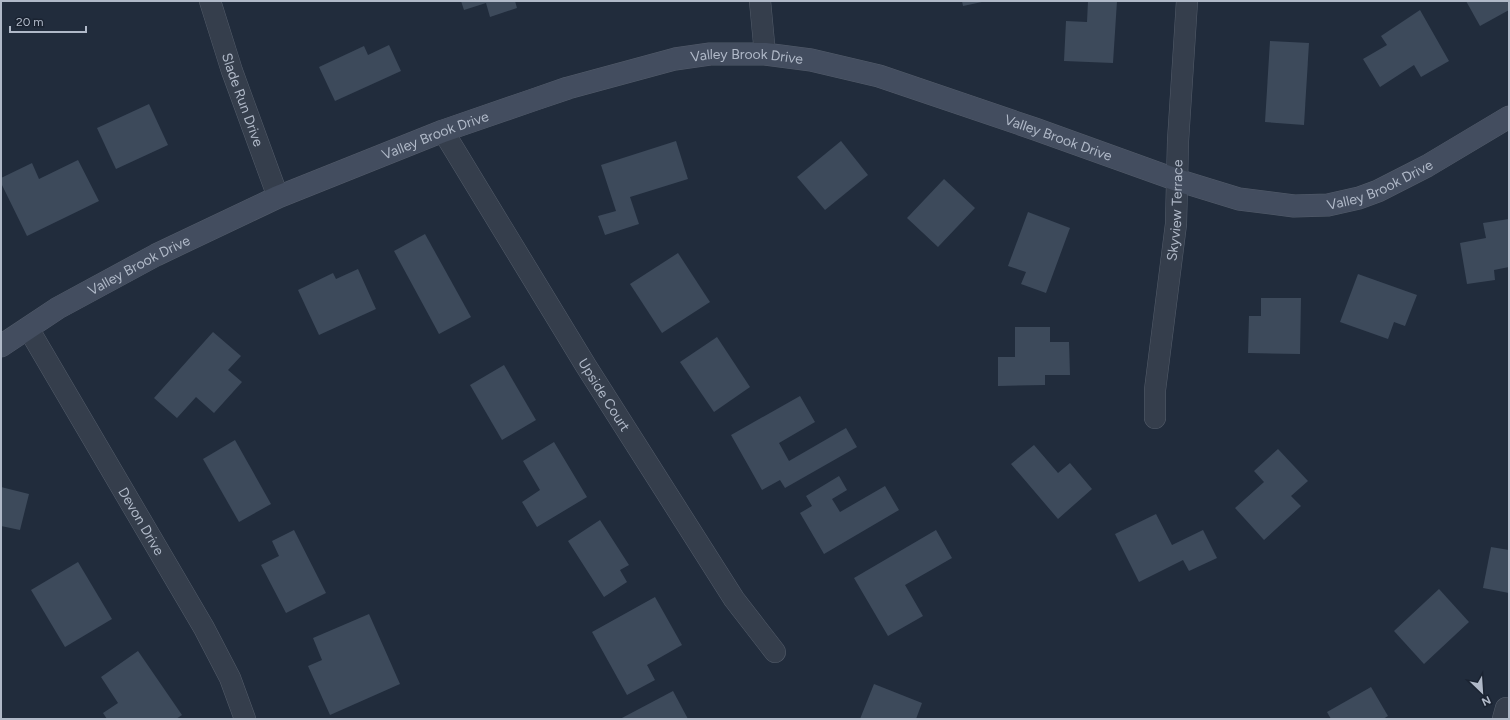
<svg xmlns="http://www.w3.org/2000/svg" width="1510" height="720" font-family="Figtree,sans-serif">
	<style>
		.building { fill: #3d4a5b }
		.lines { fill: none; stroke-linecap: round; stroke-linejoin: round }
		.street-casing { stroke: #535c6a; stroke-width: 22 }
		.secondary-casing { stroke: #535c6a; stroke-width: 23 }
		.street { stroke: #353e4c; stroke-width: 21 }
		.secondary { stroke: #434d5f; stroke-width: 22 }
		.labels { text-anchor: middle; stroke-width: 3; stroke-linejoin: round; paint-order: stroke }
		.street-label { font-size: 14px; fill: #b0b9c8; stroke: #1a2331 }
	</style>
	<rect width="100%" height="100%" fill="#212c3c"/>
	<!-- building -->
	<g class="building">
		<path d="M 461,1 L 515,1 L 517,8 L 490,17 L 486,3 L 464,10 Z"/>
		<path d="M 962,1 L 982,1 L 982,2 L 963,6 Z"/>
		<path d="M 1088,1 L 1117,1 L 1113,63 L 1064,61 L 1066,21 L 1087,22 Z"/>
		<path d="M 1466,1 L 1509,1 L 1509,10 L 1480,26 Z"/>
		<path d="M 1420,10 L 1449,61 L 1421,77 L 1414,65 L 1380,87 L 1363,59 L 1387,45 L 1381,36 Z"/>
		<path d="M 1270,41 L 1309,43 L 1304,125 L 1265,122 Z"/>
		<path d="M 389,45 L 401,71 L 335,101 L 319,67 L 364,46 L 368,55 Z"/>
		<path d="M 149,104 L 168,145 L 116,169 L 97,128 Z"/>
		<path d="M 676,141 L 688,179 L 630,197 L 639,224 L 605,235 L 598,216 L 616,211 L 601,165 Z"/>
		<path d="M 841,141 L 868,175 L 825,210 L 797,177 Z"/>
		<path d="M 78,160 L 99,201 L 27,236 L 1,183 L 1,178 L 32,163 L 39,179 Z"/>
		<path d="M 944,179 L 975,208 L 938,247 L 907,218 Z"/>
		<path d="M 1028,212 L 1070,228 L 1046,293 L 1021,284 L 1026,272 L 1008,266 Z"/>
		<path d="M 1509,219 L 1509,267 L 1494,270 L 1495,280 L 1467,284 L 1460,243 L 1486,238 L 1483,223 Z"/>
		<path d="M 425,234 L 471,317 L 439,334 L 394,251 Z"/>
		<path d="M 678,253 L 710,302 L 662,333 L 630,284 Z"/>
		<path d="M 358,269 L 376,309 L 319,335 L 298,290 L 333,273 L 336,279 Z"/>
		<path d="M 1358,274 L 1417,295 L 1405,326 L 1394,322 L 1388,339 L 1340,322 Z"/>
		<path d="M 1261,298 L 1301,298 L 1300,354 L 1248,353 L 1249,316 L 1261,316 Z"/>
		<path d="M 1015,327 L 1050,327 L 1050,342 L 1069,342 L 1070,375 L 1045,375 L 1045,385 L 998,386 L 998,357 L 1015,357 Z"/>
		<path d="M 213,332 L 241,356 L 228,370 L 242,382 L 214,413 L 196,397 L 177,418 L 154,398 Z"/>
		<path d="M 717,337 L 750,387 L 714,412 L 680,362 Z"/>
		<path d="M 504,365 L 536,420 L 502,440 L 470,385 Z"/>
		<path d="M 800,396 L 815,422 L 779,443 L 789,461 L 846,428 L 857,447 L 785,488 L 780,480 L 762,490 L 731,435 Z"/>
		<path d="M 235,440 L 271,504 L 239,522 L 203,459 Z"/>
		<path d="M 554,442 L 587,497 L 537,527 L 522,502 L 540,490 L 523,461 Z"/>
		<path d="M 1034,445 L 1058,473 L 1070,463 L 1092,489 L 1058,519 L 1011,464 Z"/>
		<path d="M 1278,449 L 1308,481 L 1291,496 L 1301,506 L 1264,540 L 1235,508 L 1264,482 L 1254,471 Z"/>
		<path d="M 839,476 L 847,490 L 832,499 L 840,512 L 885,486 L 899,510 L 824,554 L 800,513 L 812,506 L 806,496 Z"/>
		<path d="M 1,487 L 29,494 L 20,530 L 1,526 Z"/>
		<path d="M 1156,514 L 1172,545 L 1203,530 L 1217,558 L 1189,571 L 1183,560 L 1139,582 L 1115,534 Z"/>
		<path d="M 600,520 L 629,565 L 620,570 L 627,582 L 604,597 L 568,541 Z"/>
		<path d="M 294,530 L 326,593 L 286,613 L 261,565 L 279,556 L 272,541 Z"/>
		<path d="M 936,530 L 952,558 L 905,585 L 923,616 L 888,636 L 854,578 Z"/>
		<path d="M 1491,547 L 1509,550 L 1509,593 L 1483,588 Z"/>
		<path d="M 78,562 L 112,619 L 65,647 L 31,590 Z"/>
		<path d="M 1439,589 L 1469,622 L 1424,664 L 1394,631 Z"/>
		<path d="M 655,597 L 682,645 L 647,665 L 655,680 L 627,695 L 592,632 Z"/>
		<path d="M 369,614 L 400,684 L 330,715 L 308,666 L 322,660 L 313,638 Z"/>
		<path d="M 138,651 L 182,715 L 176,719 L 107,719 L 103,713 L 118,703 L 101,677 Z"/>
		<path d="M 874,684 L 922,703 L 916,719 L 860,719 Z"/>
		<path d="M 1371,687 L 1388,716 L 1383,719 L 1331,719 L 1327,712 Z"/>
		<path d="M 673,691 L 688,719 L 620,719 Z"/>
	</g>
	<g class="lines">
		<defs>
			<g id="street">
				<path id="s1" d="M 210,1 L 232,71 L 278,197"/>
				<path d="M 760,1 L 765,54"/>
				<path id="s2" d="M 443,131 L 586,366 L 734,599 L 775,652"/>
				<path id="s3" d="M 28,328 L 204,628 L 230,678 L 245,719"/>
				<path id="s4" d="M 1155,418 L 1155,390 L 1176,224 L 1178,141 L 1187,1"/>
				<path d="M 1503,719 L 1506,708"/>
			</g>
			<g id="secondary">
				<path id="s5" d="M 1,346 L 58,308 L 156,255 L 278,197 L 443,131 L 533,100 L 568,88 L 675,59 L 710,54 L 765,54 L 811,60 L 879,76 L 1035,129 L 1177,180 L 1239,199 L 1294,206 L 1328,205 L 1359,198 L 1378,191 L 1427,166 L 1509,117"/>
			</g>
		</defs>
		<!-- street casing -->
		<use href="#street" class="street-casing"/>
		<!-- secondary casing -->
		<use href="#secondary" class="secondary-casing"/>
		<!-- street -->
		<use href="#street" class="street"/>
		<!-- secondary -->
		<use href="#secondary" class="secondary"/>
	</g>
	<g class="labels">
		<!-- street labels -->
		<g class="street-label">
			<text dy="5" stroke="none"><textPath href="#s5" startOffset="808">Valley Brook Drive</textPath></text>
			<text dy="5" stroke="none"><textPath href="#s1" startOffset="104">Slade Run Drive</textPath></text>
			<text dy="5" stroke="none"><textPath href="#s5" startOffset="484">Valley Brook Drive</textPath></text>
			<text dy="5" stroke="none"><textPath href="#s5" startOffset="1132">Valley Brook Drive</textPath></text>
			<text dy="5" stroke="none"><textPath href="#s5" startOffset="1468">Valley Brook Drive</textPath></text>
			<text dy="5" stroke="none"><textPath href="#s4" startOffset="209">Skyview Terrace</textPath></text>
			<text dy="5" stroke="none"><textPath href="#s5" startOffset="160">Valley Brook Drive</textPath></text>
			<text dy="5" stroke="none"><textPath href="#s2" startOffset="309">Upside Court</textPath></text>
			<text dy="5" stroke="none"><textPath href="#s3" startOffset="224">Devon Drive</textPath></text>
		</g>
	</g>
	<!-- border -->
	<rect width="1510" height="720" fill="none" stroke="#b0b9c8" stroke-width="4"/>
	<!-- north arrow -->
	<g transform="translate(1482 692) rotate(155)" stroke="#1a2331" stroke-width="3" paint-order="stroke">
	<path d="M0-3L7 15L0 10L-7 15Z" fill="#b0b9c8"/>
	<text y="-6" font-size="11" font-weight="bold" text-anchor="middle" fill="#b0b9c8">N</text>
	</g>
	<!-- scale -->
	<path d="M10 26v6h76v-6" fill="none" stroke="#b0b9c8" stroke-width="2"/>
	<text x="16" y="26" font-size="12" fill="#b0b9c8" stroke="#1a2331" stroke-width="3" paint-order="stroke">20 m</text>
</svg>
